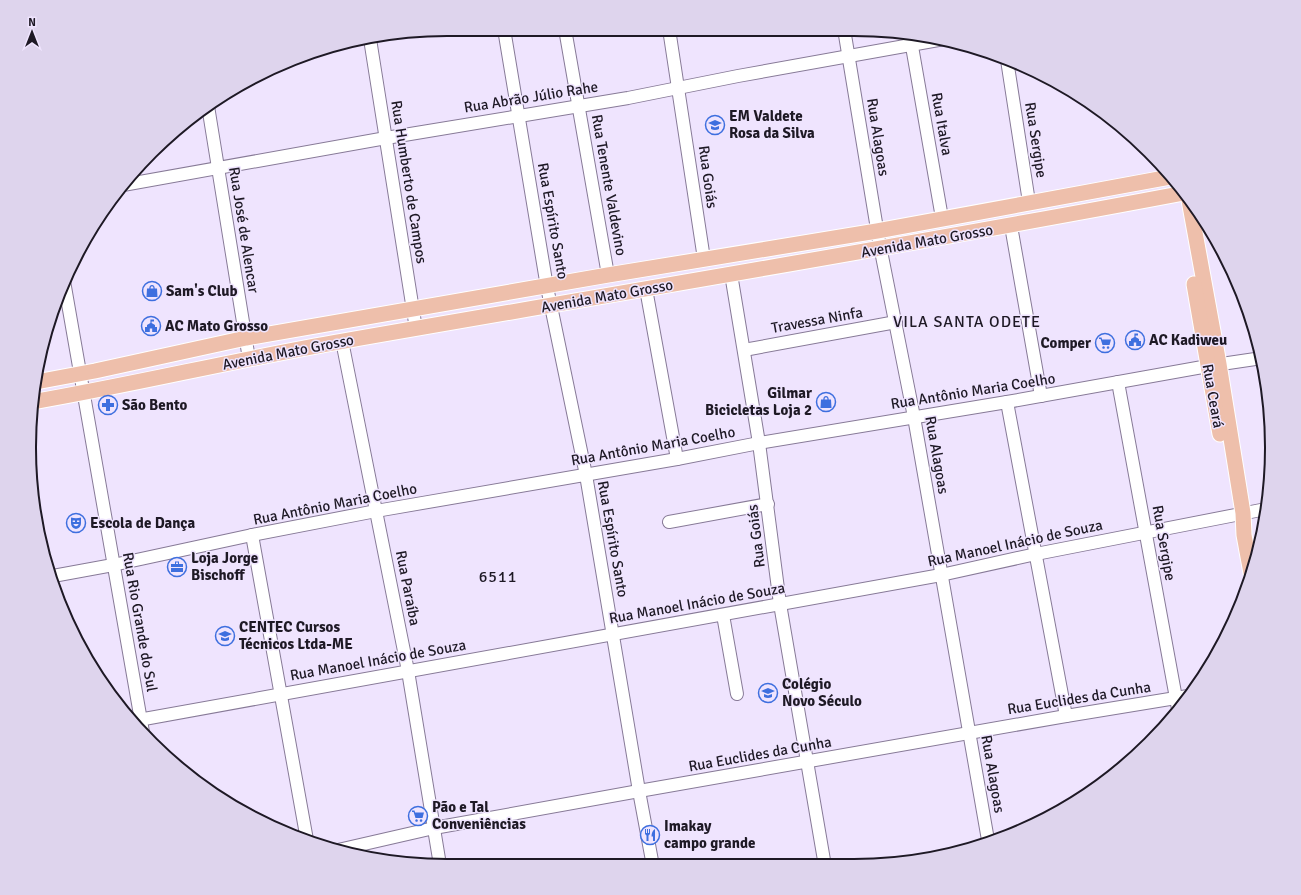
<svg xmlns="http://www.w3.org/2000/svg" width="1301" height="895" font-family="Signika,sans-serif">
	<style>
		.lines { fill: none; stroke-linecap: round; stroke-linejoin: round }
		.minor-casing { stroke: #877a97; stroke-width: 14 }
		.major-casing { stroke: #fff; stroke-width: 17 }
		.minor { stroke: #fff; stroke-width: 12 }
		.major { stroke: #eebfab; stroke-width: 15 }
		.labels { text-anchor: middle; stroke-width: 3; stroke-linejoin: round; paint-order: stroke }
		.street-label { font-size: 15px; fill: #1e1925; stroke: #efe4fe }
		.poi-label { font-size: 15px; font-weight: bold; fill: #1e1925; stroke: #efe4fe; text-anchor: start }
		.neighbourhood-label { font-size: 16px; letter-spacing: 1px; fill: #1e1925; stroke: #efe4fe }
		.rim { fill: none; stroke: #1e1925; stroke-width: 2 }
	</style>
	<rect width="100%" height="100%" fill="#efe4fe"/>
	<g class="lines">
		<defs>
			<g id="minor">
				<path d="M 504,29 L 547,287 L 586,475 L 639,791 L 653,866"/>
				<path d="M 565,29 L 608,275"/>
				<path d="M 669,29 L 704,259"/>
				<path d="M 844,29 L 879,241 L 914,417 L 988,840"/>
				<path d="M 910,35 L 942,218"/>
				<path d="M 370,39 L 416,329"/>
				<path d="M 1007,60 L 1029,202"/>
				<path d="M 208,106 L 249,359"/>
				<path d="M 123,185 L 386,138 L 628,98 L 738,76 L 944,39"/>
				<path d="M 1011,226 L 1041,396"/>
				<path d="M 731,274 L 759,443 L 780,604 L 825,866"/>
				<path d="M 64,281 L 143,732"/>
				<path d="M 646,289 L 677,459"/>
				<path d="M 342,341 L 408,671 L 440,865"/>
				<path d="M 744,350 L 896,322"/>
				<path d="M 1118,382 L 1178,709"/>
				<path d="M 1007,402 L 1066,716"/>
				<path d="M 669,522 L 768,504"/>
				<path d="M 252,535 L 307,840"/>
				<path d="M 53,576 L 113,565 L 252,535 L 376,511 L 677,459 L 759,443 L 1007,402 L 1208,366 L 1262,358"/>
				<path d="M 723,615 L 737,694"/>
				<path d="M 133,721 L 941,575 L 1036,554 L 1266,509"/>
				<path d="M 338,850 L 434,828 L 639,791 L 1066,716 L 1188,696"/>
			</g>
			<g id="major">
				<path d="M 1189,200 L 1219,364 L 1243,513 L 1244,535 L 1251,573"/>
				<path d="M 1194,284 L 1220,434"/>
				<path d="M 36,382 L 95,371 L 246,338 L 608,275 L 877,231 L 1170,177"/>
				<path d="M 32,402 C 136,384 239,359 344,341 C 624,292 904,246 1184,193"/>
			</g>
		</defs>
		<!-- minor casing -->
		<use href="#minor" class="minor-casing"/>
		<!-- major casing -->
		<use href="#major" class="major-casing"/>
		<!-- minor -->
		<use href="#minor" class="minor"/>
		<!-- major -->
		<use href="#major" class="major"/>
	</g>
	<!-- icons -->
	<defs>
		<symbol id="school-ring" viewBox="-11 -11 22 22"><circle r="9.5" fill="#efe4fe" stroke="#3e6fdf" stroke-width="1.5"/><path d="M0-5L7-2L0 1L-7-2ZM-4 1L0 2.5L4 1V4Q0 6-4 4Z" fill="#3e6fdf"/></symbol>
		<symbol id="shop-ring" viewBox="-11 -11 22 22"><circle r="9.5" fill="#efe4fe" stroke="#3e6fdf" stroke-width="1.5"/><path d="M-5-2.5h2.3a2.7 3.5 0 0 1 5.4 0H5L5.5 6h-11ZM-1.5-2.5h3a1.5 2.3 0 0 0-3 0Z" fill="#3e6fdf"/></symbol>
		<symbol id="civic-ring" viewBox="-11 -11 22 22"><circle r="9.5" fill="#efe4fe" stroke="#3e6fdf" stroke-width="1.5"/><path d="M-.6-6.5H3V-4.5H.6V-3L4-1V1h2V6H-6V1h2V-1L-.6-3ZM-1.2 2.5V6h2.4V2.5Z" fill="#3e6fdf"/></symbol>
		<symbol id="supermarket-ring" viewBox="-11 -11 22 22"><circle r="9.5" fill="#efe4fe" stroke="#3e6fdf" stroke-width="1.5"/><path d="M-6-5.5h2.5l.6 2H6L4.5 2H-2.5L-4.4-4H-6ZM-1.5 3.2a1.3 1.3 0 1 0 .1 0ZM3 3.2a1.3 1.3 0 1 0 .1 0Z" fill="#3e6fdf"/></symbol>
		<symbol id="pharmacy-ring" viewBox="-11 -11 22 22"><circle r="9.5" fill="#efe4fe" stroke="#3e6fdf" stroke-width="1.5"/><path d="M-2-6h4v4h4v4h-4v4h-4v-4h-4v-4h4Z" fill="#3e6fdf"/></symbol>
		<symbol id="theatre-ring" viewBox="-11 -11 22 22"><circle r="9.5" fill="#efe4fe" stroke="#3e6fdf" stroke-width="1.5"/><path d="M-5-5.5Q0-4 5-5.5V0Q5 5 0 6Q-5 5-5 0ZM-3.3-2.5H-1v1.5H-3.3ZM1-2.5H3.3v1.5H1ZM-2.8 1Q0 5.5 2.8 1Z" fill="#3e6fdf"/></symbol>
		<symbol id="office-ring" viewBox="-11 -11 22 22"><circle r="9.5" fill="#efe4fe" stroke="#3e6fdf" stroke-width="1.5"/><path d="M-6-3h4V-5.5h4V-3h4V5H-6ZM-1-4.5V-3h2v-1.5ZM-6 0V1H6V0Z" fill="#3e6fdf"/></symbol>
		<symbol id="restaurant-ring" viewBox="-11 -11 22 22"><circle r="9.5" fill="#efe4fe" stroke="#3e6fdf" stroke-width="1.5"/><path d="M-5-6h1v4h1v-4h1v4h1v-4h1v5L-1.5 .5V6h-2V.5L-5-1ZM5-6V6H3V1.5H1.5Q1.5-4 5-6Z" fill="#3e6fdf"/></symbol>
	</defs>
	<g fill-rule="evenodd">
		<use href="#school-ring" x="704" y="114" width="22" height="22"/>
		<use href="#shop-ring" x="141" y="280" width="22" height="22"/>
		<use href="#civic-ring" x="140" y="315" width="22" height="22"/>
		<use href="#civic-ring" x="1124" y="329" width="22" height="22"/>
		<use href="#supermarket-ring" x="1094" y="332" width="22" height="22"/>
		<use href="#shop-ring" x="815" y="391" width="22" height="22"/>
		<use href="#pharmacy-ring" x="97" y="394" width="22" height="22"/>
		<use href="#theatre-ring" x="65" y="512" width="22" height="22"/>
		<use href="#office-ring" x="166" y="556" width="22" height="22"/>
		<use href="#school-ring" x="214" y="625" width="22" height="22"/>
		<use href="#school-ring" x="757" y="682" width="22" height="22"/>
		<use href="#supermarket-ring" x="407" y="805" width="22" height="22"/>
		<use href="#restaurant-ring" x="639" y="824" width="22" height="22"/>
	</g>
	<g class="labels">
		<!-- street labels -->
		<g class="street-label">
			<text transform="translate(531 97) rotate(-9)" y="5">Rua Abrão Júlio Rahe</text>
			<text transform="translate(942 124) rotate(80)" y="5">Rua Italva</text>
			<text transform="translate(878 137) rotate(81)" y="5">Rua Alagoas</text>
			<text transform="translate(1036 140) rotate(81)" y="5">Rua Sergipe</text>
			<text transform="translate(708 177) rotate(82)" y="5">Rua Goiás</text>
			<text transform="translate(409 182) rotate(81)" y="5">Rua Humberto de Campos</text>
			<text transform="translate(609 185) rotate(80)" y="5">Rua Tenente Valdevino</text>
			<text transform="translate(553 221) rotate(80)" y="5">Rua Espírito Santo</text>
			<text transform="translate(244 230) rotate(81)" y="5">Rua José de Alencar</text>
			<text transform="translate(927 241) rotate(-10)" y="5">Avenida Mato Grosso</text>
			<text transform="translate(607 296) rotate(-10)" y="5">Avenida Mato Grosso</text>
			<text transform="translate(817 320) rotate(-10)" y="5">Travessa Ninfa</text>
			<text transform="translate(288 352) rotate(-11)" y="5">Avenida Mato Grosso</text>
			<text transform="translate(973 391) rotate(-9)" y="5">Rua Antônio Maria Coelho</text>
			<text transform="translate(1213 396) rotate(80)" y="5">Rua Ceará</text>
			<text transform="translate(653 446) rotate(-10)" y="5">Rua Antônio Maria Coelho</text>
			<text transform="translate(937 455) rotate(80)" y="5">Rua Alagoas</text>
			<text transform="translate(335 504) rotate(-11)" y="5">Rua Antônio Maria Coelho</text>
			<text transform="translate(756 536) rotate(-97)" y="5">Rua Goiás</text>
			<text transform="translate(613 539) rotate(80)" y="5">Rua Espírito Santo</text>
			<text transform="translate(1015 543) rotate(-12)" y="5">Rua Manoel Inácio de Souza</text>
			<text transform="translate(1164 543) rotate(80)" y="5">Rua Sergipe</text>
			<text transform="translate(408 588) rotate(79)" y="5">Rua Paraíba</text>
			<text transform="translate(697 603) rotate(-10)" y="5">Rua Manoel Inácio de Souza</text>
			<text transform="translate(140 622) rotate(80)" y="5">Rua Rio Grande do Sul</text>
			<text transform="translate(378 660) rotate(-10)" y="5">Rua Manoel Inácio de Souza</text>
			<text transform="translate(1079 698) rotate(-9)" y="5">Rua Euclides da Cunha</text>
			<text transform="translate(760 754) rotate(-10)" y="5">Rua Euclides da Cunha</text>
			<text transform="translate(993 774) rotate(80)" y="5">Rua Alagoas</text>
		</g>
		<!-- poi labels -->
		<g class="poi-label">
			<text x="729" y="121">EM Valdete<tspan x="729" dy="17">Rosa da Silva</tspan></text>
			<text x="166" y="296">Sam's Club</text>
			<text x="165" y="331">AC Mato Grosso</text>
			<text x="1149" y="345">AC Kadiweu</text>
			<text x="1091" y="348" text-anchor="end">Comper</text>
			<text x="812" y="398" text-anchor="end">Gilmar<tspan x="812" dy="17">Bicicletas Loja 2</tspan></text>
			<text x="122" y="410">São Bento</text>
			<text x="90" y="528">Escola de Dança</text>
			<text x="191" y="563">Loja Jorge<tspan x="191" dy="17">Bischoff</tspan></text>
			<text x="239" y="632">CENTEC Cursos<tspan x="239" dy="17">Técnicos Ltda-ME</tspan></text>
			<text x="782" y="689">Colégio<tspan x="782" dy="17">Novo Século</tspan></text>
			<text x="432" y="812">Pão e Tal<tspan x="432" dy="17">Conveniências</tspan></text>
			<text x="664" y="831">Imakay<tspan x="664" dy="17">campo grande</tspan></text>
		</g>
		<!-- neighbourhood labels -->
		<g class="neighbourhood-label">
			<text x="967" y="327">VILA SANTA ODETE</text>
			<text x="498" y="582">6511</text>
		</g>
	</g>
	<!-- crop -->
	<path d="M0 0H1301V895H0ZM447 36H854A411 411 0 0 1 1265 447V448A411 411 0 0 1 854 859H447A411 411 0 0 1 36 448V447A411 411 0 0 1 447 36Z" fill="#ded4ed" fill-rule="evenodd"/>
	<path class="rim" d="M447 36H854A411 411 0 0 1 1265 447V448A411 411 0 0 1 854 859H447A411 411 0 0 1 36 448V447A411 411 0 0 1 447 36Z"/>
	<!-- north arrow -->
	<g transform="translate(32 32)" stroke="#efe4fe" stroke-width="3" paint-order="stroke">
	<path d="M0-3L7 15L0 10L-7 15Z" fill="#1e1925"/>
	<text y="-6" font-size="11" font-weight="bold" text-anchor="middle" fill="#1e1925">N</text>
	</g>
</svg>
